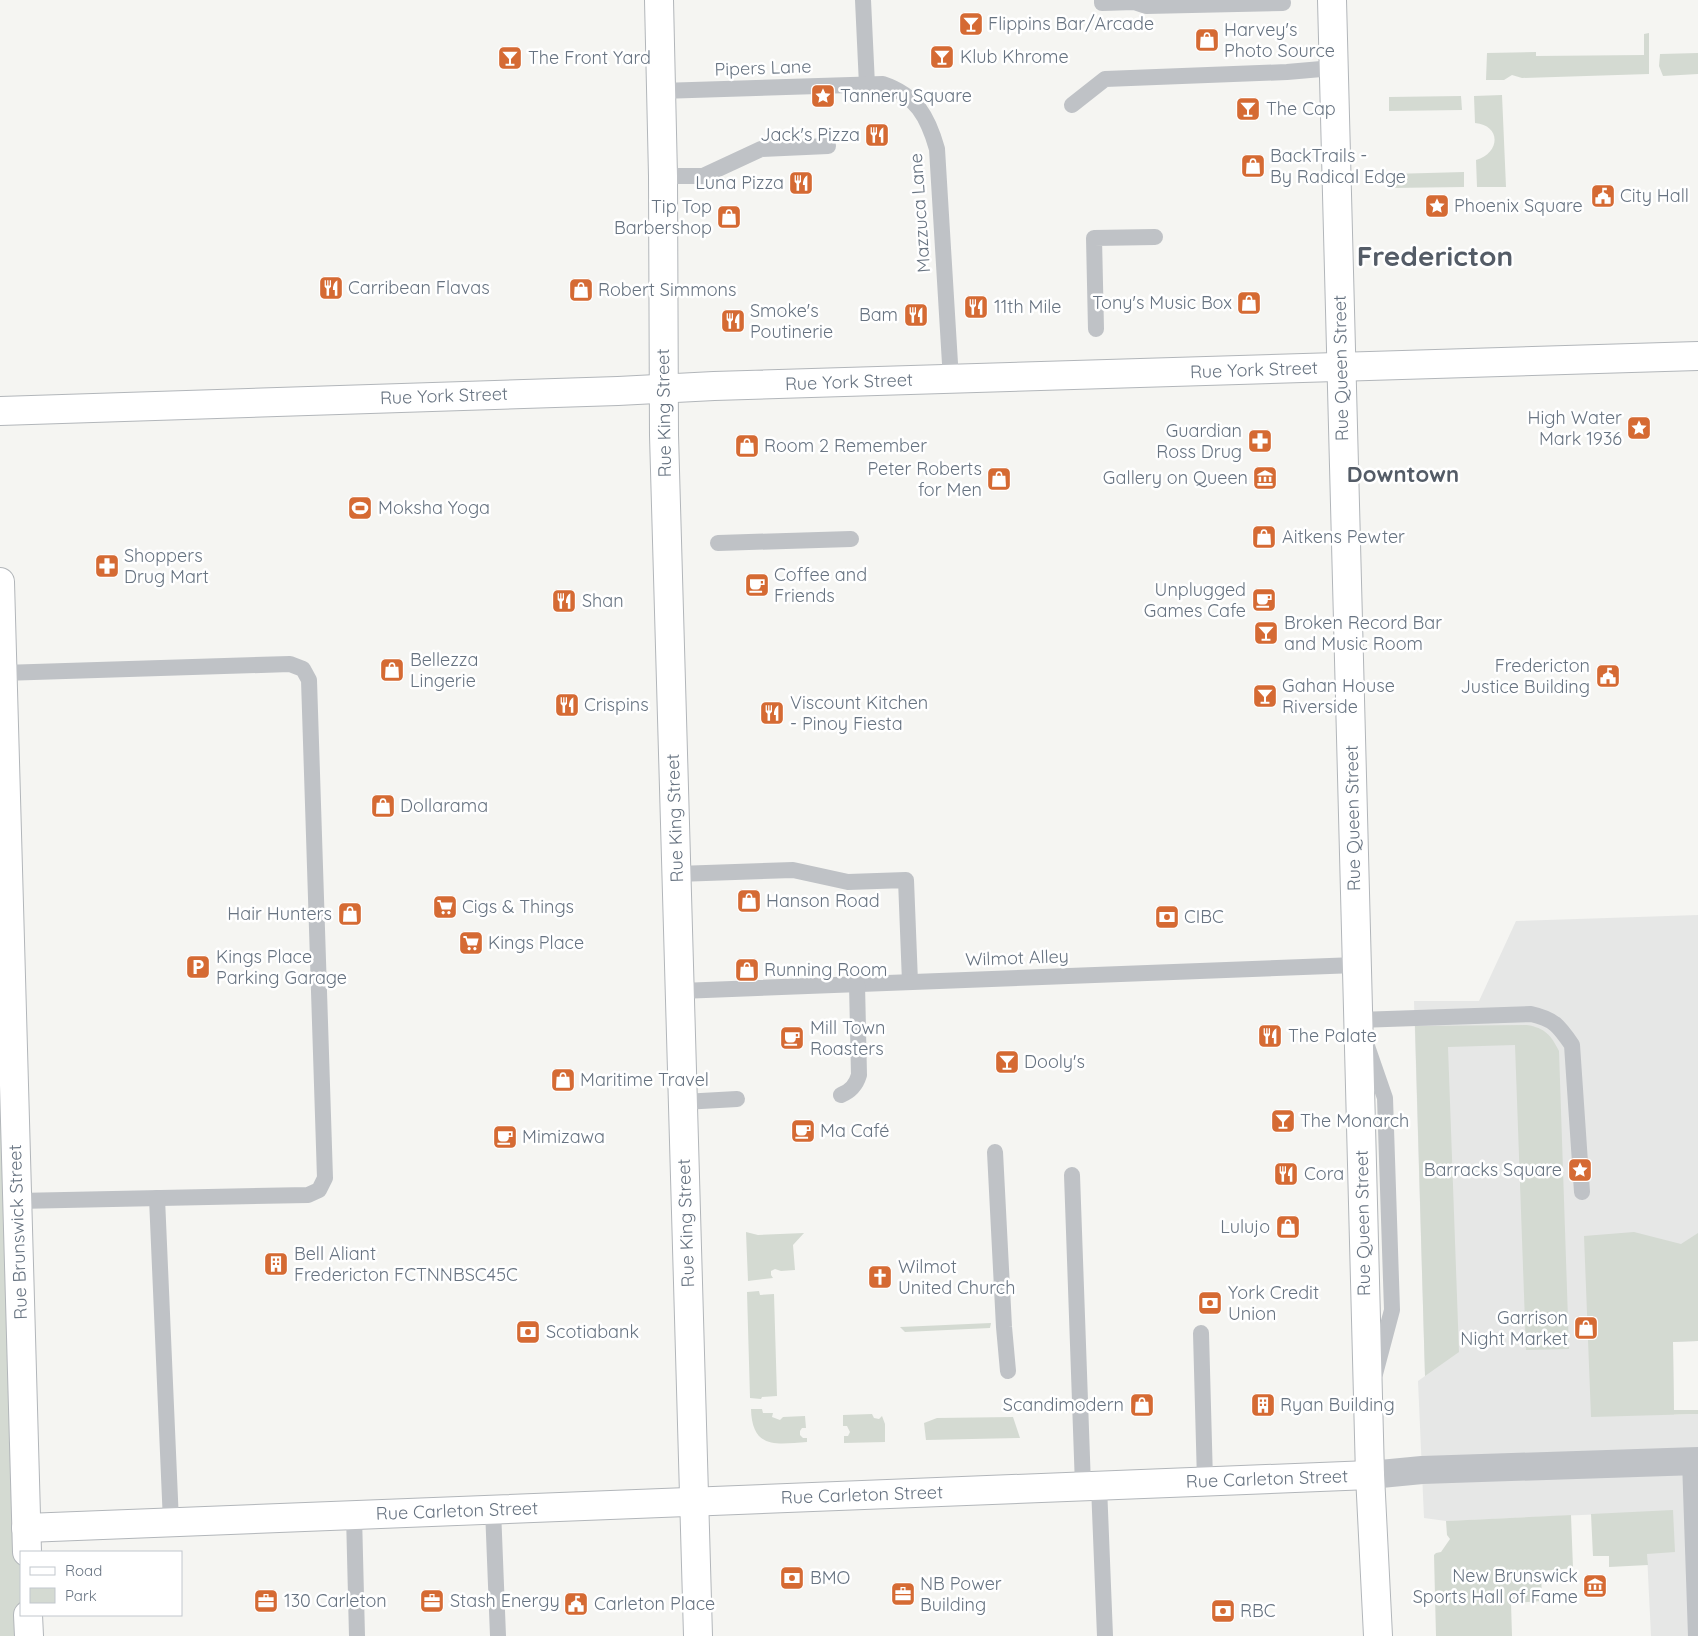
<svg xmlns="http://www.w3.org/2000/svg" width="1698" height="1636" font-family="Quicksand,sans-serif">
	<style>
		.built { fill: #e6e7e6 }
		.green { fill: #d4dad2 }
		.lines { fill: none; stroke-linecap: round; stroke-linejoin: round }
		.secondary-casing { stroke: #b2b6ba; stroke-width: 30 }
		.lane { stroke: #bfc2c6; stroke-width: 16 }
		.street { stroke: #bfc2c6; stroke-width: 28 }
		.secondary { stroke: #fff; stroke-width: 28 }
		.labels { text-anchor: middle; stroke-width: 5; stroke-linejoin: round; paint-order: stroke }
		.poi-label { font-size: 18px; fill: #677381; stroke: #fff; text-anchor: start }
		.street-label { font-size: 18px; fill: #677381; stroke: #fff }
		.district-label { font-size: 22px; font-weight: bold; fill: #545c67; stroke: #fff }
		.town-label { font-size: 28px; font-weight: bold; fill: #545c67; stroke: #fff }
	</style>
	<rect width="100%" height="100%" fill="#f5f5f2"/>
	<!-- built -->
	<path class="built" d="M 1698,915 L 1698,1341 L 1673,1342 L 1674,1415 L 1698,1414 L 1698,1636 L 1651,1636 L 1647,1554 L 1673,1511 L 1446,1521 L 1424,1518 L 1418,1381 L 1425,1376 L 1414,1001 L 1479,1001 L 1516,921 Z"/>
	<!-- green -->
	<g class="green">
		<path d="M 1649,33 L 1649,74 L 1522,78 L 1512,75 L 1504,80 L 1486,80 L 1487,53 L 1536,52 L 1536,56 L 1644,55 L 1644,34 Z"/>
		<path d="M 1698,53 L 1698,74 L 1663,76 L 1659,66 L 1660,54 Z"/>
		<path d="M 1502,95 L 1506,187 L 1477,187 L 1476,160 C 1501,153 1501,125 1475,123 L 1474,96 Z"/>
		<path d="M 1461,96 L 1462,110 L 1389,111 L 1389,97 Z"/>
		<path d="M 1464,172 L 1464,187 L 1391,188 L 1391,174 Z"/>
		<path d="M 0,958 L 21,1552 L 21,1615 L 29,1636 L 0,1636 Z"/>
		<path d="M 1527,1025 C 1545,1028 1551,1035 1559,1051 L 1569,1349 L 1526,1350 L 1515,1045 L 1448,1047 L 1459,1352 L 1425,1376 L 1415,1026 Z"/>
		<path d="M 746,1232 L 758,1235 L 804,1233 L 793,1245 L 795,1270 L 781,1271 L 775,1269 L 771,1271 L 771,1275 L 773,1278 L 748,1281 Z"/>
		<path d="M 1634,1232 L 1681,1244 L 1698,1233 L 1698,1341 L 1673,1342 L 1674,1410 L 1698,1410 L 1698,1414 L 1591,1417 L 1584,1236 Z"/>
		<path d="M 759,1291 L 760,1295 L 774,1294 L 777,1396 L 762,1397 L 761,1399 L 750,1398 L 747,1292 Z"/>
		<path d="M 991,1323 L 990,1328 L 905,1332 L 900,1327 Z"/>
		<path d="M 751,1409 L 762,1409 L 763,1413 L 773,1413 L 772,1417 L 780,1420 L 783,1417 L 805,1416 L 806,1428 L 802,1428 L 800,1431 L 800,1435 L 803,1438 L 807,1438 L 807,1442 C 777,1444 752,1450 751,1409 Z"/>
		<path d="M 872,1414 L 874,1418 L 879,1419 L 882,1416 L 885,1424 L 885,1442 L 844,1443 L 844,1436 L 848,1436 L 850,1432 L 847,1426 L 843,1426 L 843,1415 Z"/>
		<path d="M 1013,1417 L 1020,1438 L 926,1440 L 924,1423 L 937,1418 Z"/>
		<path d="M 1673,1510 L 1675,1552 L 1647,1554 L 1648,1565 L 1609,1567 L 1609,1556 L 1593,1556 L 1591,1514 Z"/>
		<path d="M 1571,1515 L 1573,1568 L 1541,1571 L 1542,1601 L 1511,1603 L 1512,1636 L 1436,1636 L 1434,1555 L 1436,1553 L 1441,1552 L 1450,1539 L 1447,1535 L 1446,1521 Z"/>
	</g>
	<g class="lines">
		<defs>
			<g id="secondary">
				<path d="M 659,0 L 663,176 L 664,435 L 698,1636"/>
				<path d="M 1332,0 L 1370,1475 L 1378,1636"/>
				<path d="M 0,411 L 618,391 L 714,386 L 1698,356"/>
				<path d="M 0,582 L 27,1552"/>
				<path d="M 26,1528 L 1370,1475"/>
				<path d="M 28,1615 L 29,1636"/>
			</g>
		</defs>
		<!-- secondary casing -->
		<use href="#secondary" class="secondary-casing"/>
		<!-- lane -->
		<g class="lane">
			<path d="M 863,0 L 867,85"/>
			<path d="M 1102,0 L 1102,3 L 1134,2 L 1146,6 L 1283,3"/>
			<path d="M 660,91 L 883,84 C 916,95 928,117 937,149 L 951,380"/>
			<path d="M 1072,105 L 1105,79 L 1287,72 L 1333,68"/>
			<path d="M 663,176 L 703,176 L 761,149 L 828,146"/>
			<path d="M 1096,329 L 1094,238 L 1155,237"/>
			<path d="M 718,543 L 851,539"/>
			<path d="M 2,673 L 290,664 L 303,669 L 309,680 L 325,1178 L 319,1190 L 308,1195 L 17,1201"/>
			<path d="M 677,874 L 793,870 L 848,882 L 906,880 L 910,982"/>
			<path d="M 680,991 L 1356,965"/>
			<path d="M 841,1095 C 851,1091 856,1085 859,1075 L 857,984"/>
			<path d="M 683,1102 L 737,1099"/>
			<path d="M 995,1152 L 1004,1327 L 1008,1371"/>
			<path d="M 1072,1175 L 1083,1486"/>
			<path d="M 157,1198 L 171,1522"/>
			<path d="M 1201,1333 L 1205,1481"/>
			<path d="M 1375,1374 L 1392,1310 L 1385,1098 L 1358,1020 L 1531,1014 C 1554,1019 1559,1026 1572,1045 L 1582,1192"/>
			<path d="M 1690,1461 L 1696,1636"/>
			<path d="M 1099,1486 L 1105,1636"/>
			<path d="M 493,1509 L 498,1636"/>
			<path d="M 354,1515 L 357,1636"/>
		</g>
		<!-- street -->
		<path class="street" d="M 1370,1475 L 1422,1470 L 1698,1461"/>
		<!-- secondary -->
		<use href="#secondary" class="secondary"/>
	</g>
	<!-- icons -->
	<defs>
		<symbol id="bar-square" viewBox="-11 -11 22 22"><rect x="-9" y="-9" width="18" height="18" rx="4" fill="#d56a33" stroke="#fff"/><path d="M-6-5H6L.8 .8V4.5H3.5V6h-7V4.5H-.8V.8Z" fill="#fff"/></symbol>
		<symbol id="shop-square" viewBox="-11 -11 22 22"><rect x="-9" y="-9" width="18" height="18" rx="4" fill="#d56a33" stroke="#fff"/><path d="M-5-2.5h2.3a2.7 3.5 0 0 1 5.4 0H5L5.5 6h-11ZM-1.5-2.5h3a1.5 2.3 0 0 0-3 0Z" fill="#fff"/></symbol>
		<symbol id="sight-square" viewBox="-11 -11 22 22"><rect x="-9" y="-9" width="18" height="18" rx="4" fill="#d56a33" stroke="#fff"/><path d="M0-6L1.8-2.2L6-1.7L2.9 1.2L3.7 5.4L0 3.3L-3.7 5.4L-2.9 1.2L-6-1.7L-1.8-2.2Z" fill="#fff"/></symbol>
		<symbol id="restaurant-square" viewBox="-11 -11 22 22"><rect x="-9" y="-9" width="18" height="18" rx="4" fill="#d56a33" stroke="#fff"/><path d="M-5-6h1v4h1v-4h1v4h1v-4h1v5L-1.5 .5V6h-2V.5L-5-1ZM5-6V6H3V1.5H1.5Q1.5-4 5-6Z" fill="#fff"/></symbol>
		<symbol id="civic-square" viewBox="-11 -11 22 22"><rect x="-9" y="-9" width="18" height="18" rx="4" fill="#d56a33" stroke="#fff"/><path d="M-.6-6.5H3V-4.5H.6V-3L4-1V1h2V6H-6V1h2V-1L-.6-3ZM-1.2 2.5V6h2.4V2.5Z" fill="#fff"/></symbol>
		<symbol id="pharmacy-square" viewBox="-11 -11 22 22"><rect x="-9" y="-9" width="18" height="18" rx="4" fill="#d56a33" stroke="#fff"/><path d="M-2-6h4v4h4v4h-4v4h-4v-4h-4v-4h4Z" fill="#fff"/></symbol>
		<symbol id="museum-square" viewBox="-11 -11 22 22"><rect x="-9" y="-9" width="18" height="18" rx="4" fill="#d56a33" stroke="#fff"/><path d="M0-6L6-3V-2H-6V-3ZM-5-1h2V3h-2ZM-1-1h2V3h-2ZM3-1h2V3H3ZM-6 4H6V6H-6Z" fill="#fff"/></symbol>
		<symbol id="stadium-square" viewBox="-11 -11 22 22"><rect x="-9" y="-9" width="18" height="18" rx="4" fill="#d56a33" stroke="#fff"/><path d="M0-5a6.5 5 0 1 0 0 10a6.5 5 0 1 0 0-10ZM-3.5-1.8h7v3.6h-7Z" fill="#fff"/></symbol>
		<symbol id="cafe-square" viewBox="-11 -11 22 22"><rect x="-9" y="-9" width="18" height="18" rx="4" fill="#d56a33" stroke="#fff"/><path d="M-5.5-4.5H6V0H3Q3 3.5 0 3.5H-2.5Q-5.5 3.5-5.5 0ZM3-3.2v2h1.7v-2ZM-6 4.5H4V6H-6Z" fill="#fff"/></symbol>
		<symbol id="supermarket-square" viewBox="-11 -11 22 22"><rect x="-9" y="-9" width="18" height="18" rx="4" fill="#d56a33" stroke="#fff"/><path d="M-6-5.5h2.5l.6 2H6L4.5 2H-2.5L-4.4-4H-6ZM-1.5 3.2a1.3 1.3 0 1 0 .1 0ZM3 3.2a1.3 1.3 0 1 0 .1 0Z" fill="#fff"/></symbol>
		<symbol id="bank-square" viewBox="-11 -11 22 22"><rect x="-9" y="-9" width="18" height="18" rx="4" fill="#d56a33" stroke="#fff"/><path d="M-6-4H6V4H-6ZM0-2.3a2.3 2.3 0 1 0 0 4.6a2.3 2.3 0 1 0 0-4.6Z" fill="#fff"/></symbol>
		<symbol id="parking-square" viewBox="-11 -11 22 22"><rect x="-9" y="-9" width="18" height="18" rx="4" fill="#d56a33" stroke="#fff"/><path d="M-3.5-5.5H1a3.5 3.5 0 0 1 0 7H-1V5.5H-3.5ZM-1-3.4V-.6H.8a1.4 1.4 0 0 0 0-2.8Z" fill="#fff"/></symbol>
		<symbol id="building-square" viewBox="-11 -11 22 22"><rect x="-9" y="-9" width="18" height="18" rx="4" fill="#d56a33" stroke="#fff"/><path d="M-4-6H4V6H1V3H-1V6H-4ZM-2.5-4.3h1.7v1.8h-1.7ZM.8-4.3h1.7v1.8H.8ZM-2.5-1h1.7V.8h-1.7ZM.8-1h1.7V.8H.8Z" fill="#fff"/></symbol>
		<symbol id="church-square" viewBox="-11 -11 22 22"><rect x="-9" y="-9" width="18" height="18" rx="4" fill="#d56a33" stroke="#fff"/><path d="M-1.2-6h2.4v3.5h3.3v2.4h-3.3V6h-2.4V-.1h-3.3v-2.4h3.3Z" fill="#fff"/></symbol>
		<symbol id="office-square" viewBox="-11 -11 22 22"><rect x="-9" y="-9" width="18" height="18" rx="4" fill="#d56a33" stroke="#fff"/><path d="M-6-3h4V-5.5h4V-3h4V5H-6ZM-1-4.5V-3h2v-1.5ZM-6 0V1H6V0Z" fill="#fff"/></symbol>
	</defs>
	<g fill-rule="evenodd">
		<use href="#bar-square" x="957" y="10" width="28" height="28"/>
		<use href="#shop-square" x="1193" y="26" width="28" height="28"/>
		<use href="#bar-square" x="928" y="43" width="28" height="28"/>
		<use href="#bar-square" x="496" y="44" width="28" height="28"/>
		<use href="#sight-square" x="809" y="82" width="28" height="28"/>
		<use href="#bar-square" x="1234" y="95" width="28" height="28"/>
		<use href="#restaurant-square" x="863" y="121" width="28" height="28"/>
		<use href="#shop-square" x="1239" y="152" width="28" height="28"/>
		<use href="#restaurant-square" x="787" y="169" width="28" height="28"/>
		<use href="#civic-square" x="1589" y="182" width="28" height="28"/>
		<use href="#sight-square" x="1423" y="192" width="28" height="28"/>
		<use href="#shop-square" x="715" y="203" width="28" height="28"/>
		<use href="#restaurant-square" x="317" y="274" width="28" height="28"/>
		<use href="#shop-square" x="567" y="276" width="28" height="28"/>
		<use href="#shop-square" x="1235" y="289" width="28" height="28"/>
		<use href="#restaurant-square" x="962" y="293" width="28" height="28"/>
		<use href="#restaurant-square" x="902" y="301" width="28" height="28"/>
		<use href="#restaurant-square" x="719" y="307" width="28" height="28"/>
		<use href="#sight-square" x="1625" y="414" width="28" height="28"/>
		<use href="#pharmacy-square" x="1246" y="427" width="28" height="28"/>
		<use href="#shop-square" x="733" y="432" width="28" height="28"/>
		<use href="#museum-square" x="1251" y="464" width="28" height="28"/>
		<use href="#shop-square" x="985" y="465" width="28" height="28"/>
		<use href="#stadium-square" x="346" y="494" width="28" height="28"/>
		<use href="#shop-square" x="1250" y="523" width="28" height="28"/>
		<use href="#pharmacy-square" x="93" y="552" width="28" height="28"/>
		<use href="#cafe-square" x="743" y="571" width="28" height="28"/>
		<use href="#cafe-square" x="1250" y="586" width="28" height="28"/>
		<use href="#restaurant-square" x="550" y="587" width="28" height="28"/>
		<use href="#bar-square" x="1252" y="619" width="28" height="28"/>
		<use href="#shop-square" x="378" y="656" width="28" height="28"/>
		<use href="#civic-square" x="1594" y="662" width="28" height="28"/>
		<use href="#bar-square" x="1251" y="682" width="28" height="28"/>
		<use href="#restaurant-square" x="553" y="691" width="28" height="28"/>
		<use href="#restaurant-square" x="758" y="699" width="28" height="28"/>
		<use href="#shop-square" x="369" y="792" width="28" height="28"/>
		<use href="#shop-square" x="735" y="887" width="28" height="28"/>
		<use href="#supermarket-square" x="431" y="893" width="28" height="28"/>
		<use href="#shop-square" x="336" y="900" width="28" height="28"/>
		<use href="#bank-square" x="1153" y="903" width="28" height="28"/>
		<use href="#supermarket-square" x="457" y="929" width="28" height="28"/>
		<use href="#parking-square" x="184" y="953" width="28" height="28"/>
		<use href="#shop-square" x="733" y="956" width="28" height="28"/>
		<use href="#restaurant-square" x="1256" y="1022" width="28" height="28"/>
		<use href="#cafe-square" x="778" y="1024" width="28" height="28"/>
		<use href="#bar-square" x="993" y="1048" width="28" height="28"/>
		<use href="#shop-square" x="549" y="1066" width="28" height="28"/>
		<use href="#bar-square" x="1269" y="1107" width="28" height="28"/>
		<use href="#cafe-square" x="789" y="1117" width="28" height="28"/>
		<use href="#cafe-square" x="491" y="1123" width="28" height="28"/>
		<use href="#sight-square" x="1566" y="1156" width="28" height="28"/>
		<use href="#restaurant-square" x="1272" y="1160" width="28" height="28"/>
		<use href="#shop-square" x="1274" y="1213" width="28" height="28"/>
		<use href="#building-square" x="262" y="1250" width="28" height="28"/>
		<use href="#church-square" x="866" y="1263" width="28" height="28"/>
		<use href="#bank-square" x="1196" y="1289" width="28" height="28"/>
		<use href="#shop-square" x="1572" y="1314" width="28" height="28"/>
		<use href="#bank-square" x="514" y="1318" width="28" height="28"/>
		<use href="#shop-square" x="1128" y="1391" width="28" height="28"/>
		<use href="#building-square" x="1249" y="1391" width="28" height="28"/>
		<use href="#bank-square" x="778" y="1564" width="28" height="28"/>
		<use href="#museum-square" x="1581" y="1572" width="28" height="28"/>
		<use href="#office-square" x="889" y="1580" width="28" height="28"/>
		<use href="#office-square" x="252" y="1587" width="28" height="28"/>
		<use href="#office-square" x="418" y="1587" width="28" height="28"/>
		<use href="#civic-square" x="562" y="1590" width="28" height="28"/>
		<use href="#bank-square" x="1209" y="1597" width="28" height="28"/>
	</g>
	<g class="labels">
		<!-- poi labels -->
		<g class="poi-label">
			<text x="988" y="30">Flippins Bar/Arcade</text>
			<text x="1224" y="36">Harvey's<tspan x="1224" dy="21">Photo Source</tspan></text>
			<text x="960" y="63">Klub Khrome</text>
			<text x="528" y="64">The Front Yard</text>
			<text x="840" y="102">Tannery Square</text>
			<text x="1266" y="115">The Cap</text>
			<text x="860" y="141" text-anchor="end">Jack's Pizza</text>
			<text x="1270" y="162">BackTrails -<tspan x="1270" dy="21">By Radical Edge</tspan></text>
			<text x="784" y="189" text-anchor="end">Luna Pizza</text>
			<text x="1620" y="202">City Hall</text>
			<text x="1454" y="212">Phoenix Square</text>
			<text x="712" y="213" text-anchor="end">Tip Top<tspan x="712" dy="21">Barbershop</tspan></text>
			<text x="348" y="294">Carribean Flavas</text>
			<text x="598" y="296">Robert Simmons</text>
			<text x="1232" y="309" text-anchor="end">Tony's Music Box</text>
			<text x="994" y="313">11th Mile</text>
			<text x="750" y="317">Smoke's<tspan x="750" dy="21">Poutinerie</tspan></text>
			<text x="898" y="321" text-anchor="end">Bam</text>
			<text x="1622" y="424" text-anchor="end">High Water<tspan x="1622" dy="21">Mark 1936</tspan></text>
			<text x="1242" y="437" text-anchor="end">Guardian<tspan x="1242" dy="21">Ross Drug</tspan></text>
			<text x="764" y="452">Room 2 Remember</text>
			<text x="982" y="475" text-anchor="end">Peter Roberts<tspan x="982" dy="21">for Men</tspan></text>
			<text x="1248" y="484" text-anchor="end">Gallery on Queen</text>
			<text x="378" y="514">Moksha Yoga</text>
			<text x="1282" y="543">Aitkens Pewter</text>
			<text x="124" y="562">Shoppers<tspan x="124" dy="21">Drug Mart</tspan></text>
			<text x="774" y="581">Coffee and<tspan x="774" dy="21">Friends</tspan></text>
			<text x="1246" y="596" text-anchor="end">Unplugged<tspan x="1246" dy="21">Games Cafe</tspan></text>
			<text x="582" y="607">Shan</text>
			<text x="1284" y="629">Broken Record Bar<tspan x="1284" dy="21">and Music Room</tspan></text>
			<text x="410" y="666">Bellezza<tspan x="410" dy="21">Lingerie</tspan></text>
			<text x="1590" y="672" text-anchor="end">Fredericton<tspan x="1590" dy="21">Justice Building</tspan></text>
			<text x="1282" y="692">Gahan House<tspan x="1282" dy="21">Riverside</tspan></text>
			<text x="790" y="709">Viscount Kitchen<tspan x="790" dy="21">- Pinoy Fiesta</tspan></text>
			<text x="584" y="711">Crispins</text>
			<text x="400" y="812">Dollarama</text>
			<text x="766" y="907">Hanson Road</text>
			<text x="462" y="913">Cigs &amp; Things</text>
			<text x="332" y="920" text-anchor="end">Hair Hunters</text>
			<text x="1184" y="923">CIBC</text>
			<text x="488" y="949">Kings Place</text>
			<text x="216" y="963">Kings Place<tspan x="216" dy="21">Parking Garage</tspan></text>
			<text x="764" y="976">Running Room</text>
			<text x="810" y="1034">Mill Town<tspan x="810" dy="21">Roasters</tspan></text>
			<text x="1288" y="1042">The Palate</text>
			<text x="1024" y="1068">Dooly's</text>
			<text x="580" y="1086">Maritime Travel</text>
			<text x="1300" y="1127">The Monarch</text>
			<text x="820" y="1137">Ma Café</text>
			<text x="522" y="1143">Mimizawa</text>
			<text x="1562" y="1176" text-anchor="end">Barracks Square</text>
			<text x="1304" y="1180">Cora</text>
			<text x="1270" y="1233" text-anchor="end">Lulujo</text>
			<text x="294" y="1260">Bell Aliant<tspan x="294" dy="21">Fredericton FCTNNBSC45C</tspan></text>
			<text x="898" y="1273">Wilmot<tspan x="898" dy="21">United Church</tspan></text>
			<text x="1228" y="1299">York Credit<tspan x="1228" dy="21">Union</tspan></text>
			<text x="1568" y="1324" text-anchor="end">Garrison<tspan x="1568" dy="21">Night Market</tspan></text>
			<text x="546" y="1338">Scotiabank</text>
			<text x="1124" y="1411" text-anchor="end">Scandimodern</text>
			<text x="1280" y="1411">Ryan Building</text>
			<text x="1578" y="1582" text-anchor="end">New Brunswick<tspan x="1578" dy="21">Sports Hall of Fame</tspan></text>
			<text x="810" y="1584">BMO</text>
			<text x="920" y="1590">NB Power<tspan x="920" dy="21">Building</tspan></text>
			<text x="284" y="1607">130 Carleton</text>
			<text x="450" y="1607">Stash Energy</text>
			<text x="594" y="1610">Carleton Place</text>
			<text x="1240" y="1617">RBC</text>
		</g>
		<!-- street labels -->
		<g class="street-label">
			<text transform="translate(763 68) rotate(-2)" y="6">Pipers Lane</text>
			<text transform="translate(920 213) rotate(-94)" y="6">Mazzuca Lane</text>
			<text transform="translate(1341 368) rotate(-91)" y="6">Rue Queen Street</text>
			<text transform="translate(1254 370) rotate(-2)" y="6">Rue York Street</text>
			<text transform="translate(849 382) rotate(-2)" y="6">Rue York Street</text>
			<text transform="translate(444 396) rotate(-2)" y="6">Rue York Street</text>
			<text transform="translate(664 413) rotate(-91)" y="6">Rue King Street</text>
			<text transform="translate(675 818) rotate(-92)" y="6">Rue King Street</text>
			<text transform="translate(1353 818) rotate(-91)" y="6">Rue Queen Street</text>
			<text transform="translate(1017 958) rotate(-2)" y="6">Wilmot Alley</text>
			<text transform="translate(686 1223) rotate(-92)" y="6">Rue King Street</text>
			<text transform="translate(1363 1223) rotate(-91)" y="6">Rue Queen Street</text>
			<text transform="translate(18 1232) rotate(-92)" y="6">Rue Brunswick Street</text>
			<text transform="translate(1267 1479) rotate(-2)" y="6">Rue Carleton Street</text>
			<text transform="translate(862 1495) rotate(-2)" y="6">Rue Carleton Street</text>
			<text transform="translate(457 1511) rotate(-2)" y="6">Rue Carleton Street</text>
		</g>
		<!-- district labels -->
		<g class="district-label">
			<text x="1403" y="482">Downtown</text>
		</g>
		<!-- town labels -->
		<g class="town-label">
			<text x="1435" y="266">Fredericton</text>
		</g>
	</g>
	<!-- legend -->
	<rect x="20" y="1551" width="162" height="65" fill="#ffffff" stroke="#c2c7cd"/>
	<rect x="30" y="1567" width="25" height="8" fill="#ffffff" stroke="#c2c7cd"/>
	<text x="65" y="1576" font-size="15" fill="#677381">Road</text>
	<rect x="30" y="1588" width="25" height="15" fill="#d4dad2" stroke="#c2c7cd"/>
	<text x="65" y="1601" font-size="15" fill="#677381">Park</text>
</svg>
